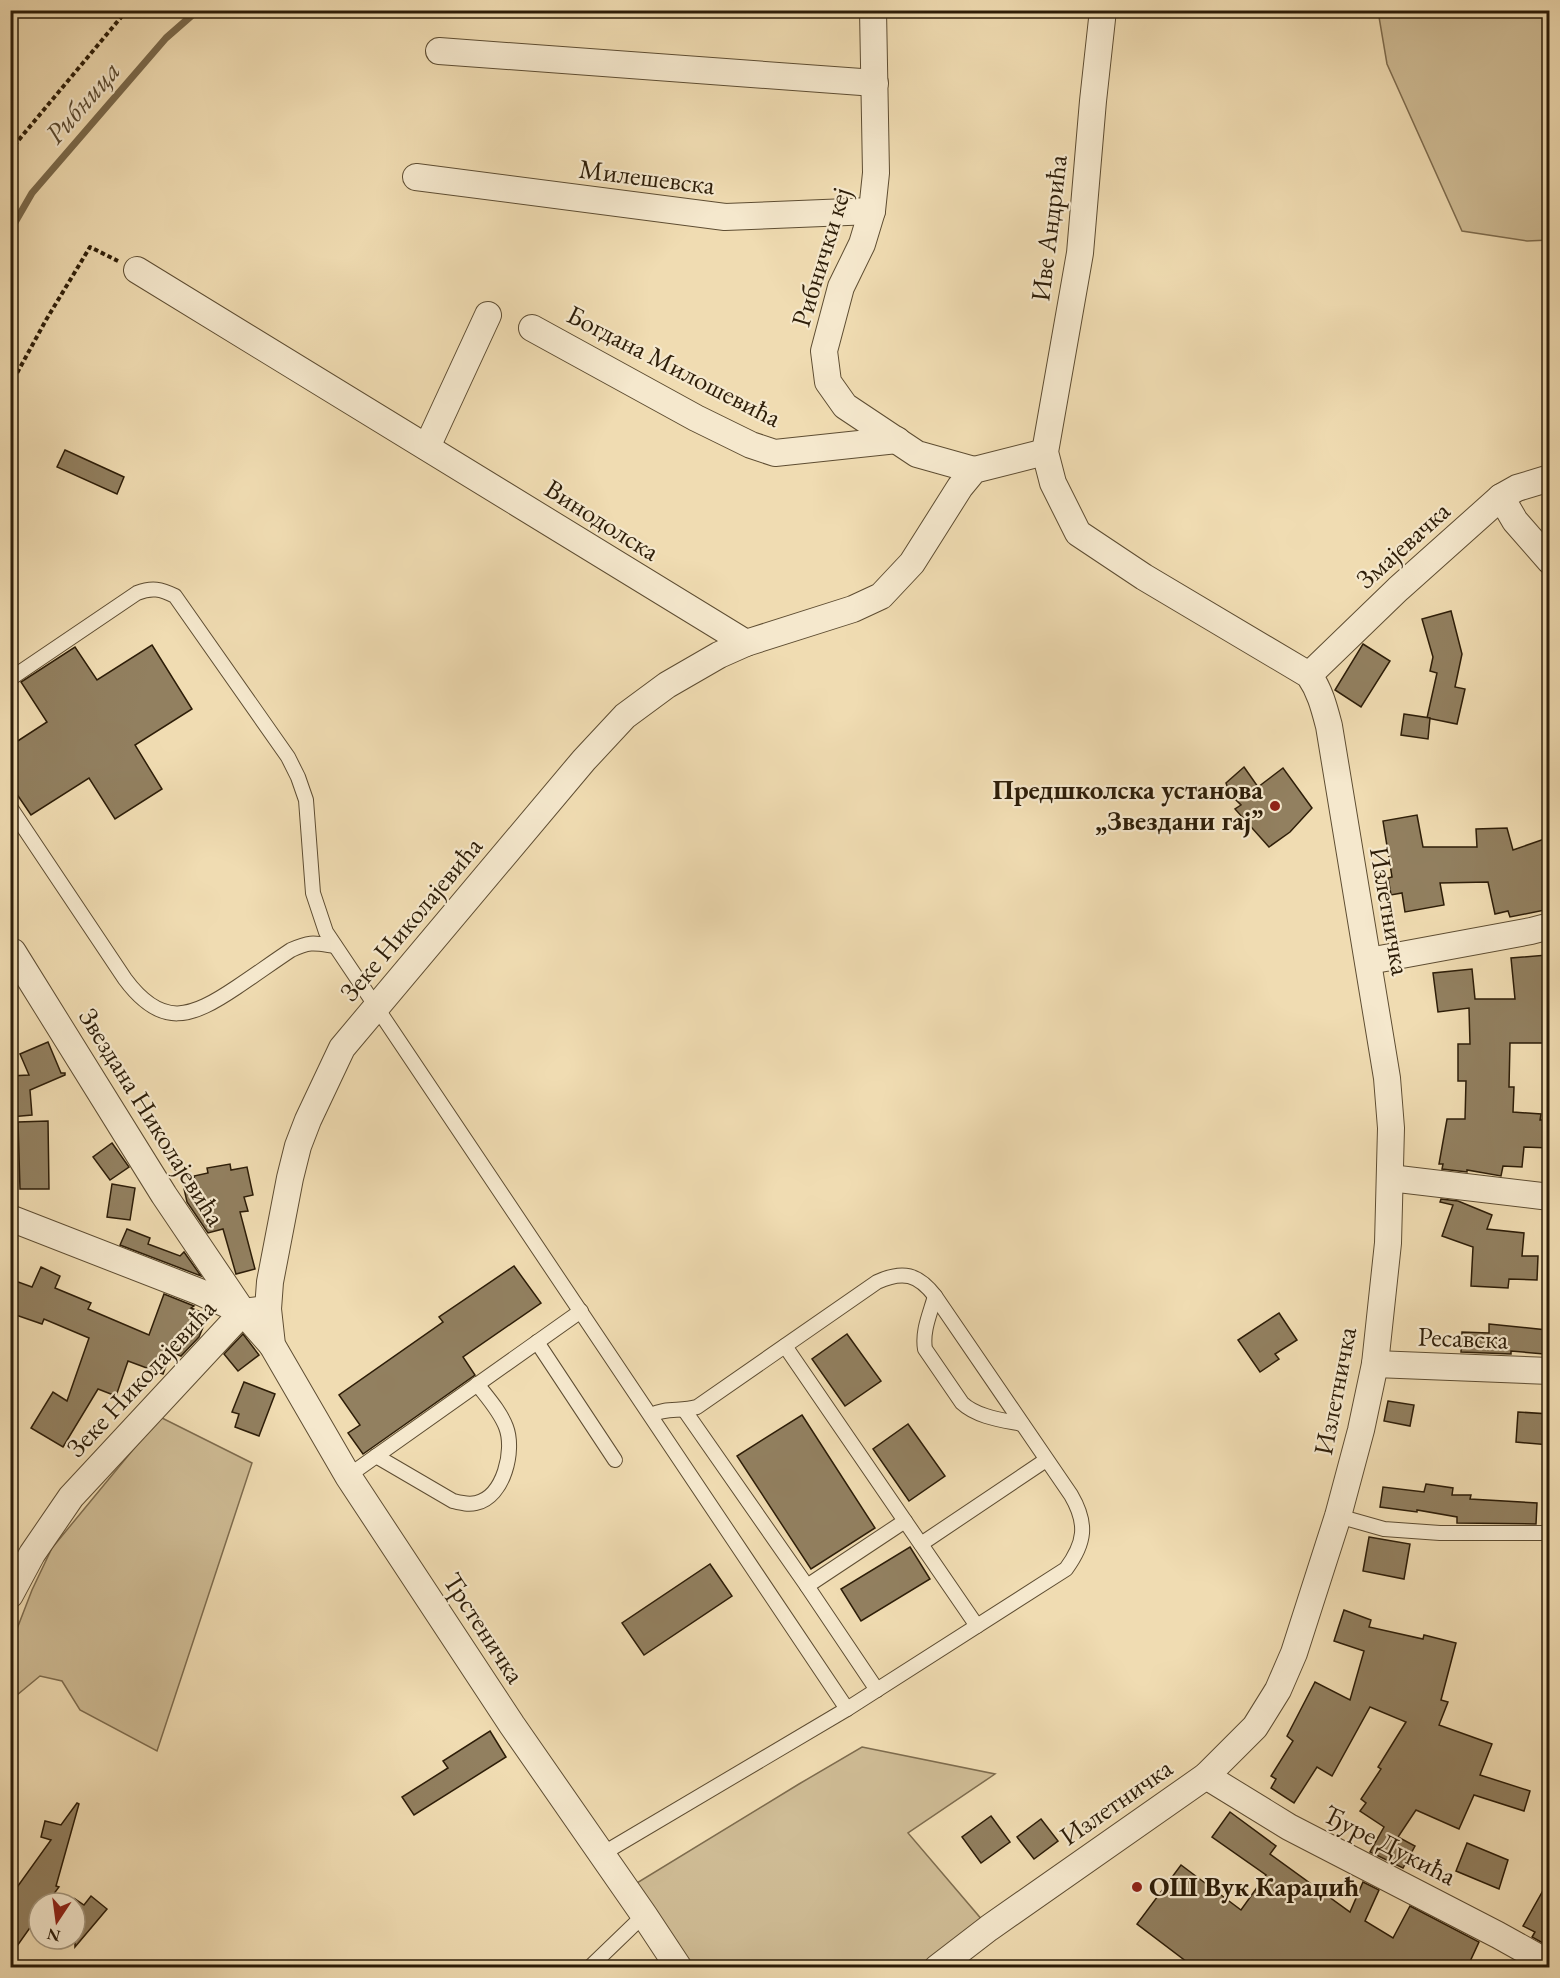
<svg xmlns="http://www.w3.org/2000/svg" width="1560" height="1978" font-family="'EB Garamond',serif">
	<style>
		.green { fill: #cfbc95; stroke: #7e6c4e; stroke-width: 1.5 }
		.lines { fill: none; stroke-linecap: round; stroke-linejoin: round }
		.stream { stroke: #7a694b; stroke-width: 7 }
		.building { fill: #928060; stroke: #2d1d08; stroke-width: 1.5 }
		.service-casing { stroke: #5e4d32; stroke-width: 16 }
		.minor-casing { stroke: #5e4d32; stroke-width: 28 }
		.path { stroke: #2d1d08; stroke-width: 4; stroke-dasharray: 4.5 3; stroke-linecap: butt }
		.service { stroke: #f5e8cd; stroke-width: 14 }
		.minor { stroke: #f5e8cd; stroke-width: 26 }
		.poi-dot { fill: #8f2418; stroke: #f5e8cd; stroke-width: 2 }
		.labels { text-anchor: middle; stroke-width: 4.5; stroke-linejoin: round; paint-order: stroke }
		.street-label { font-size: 27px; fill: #2d1d08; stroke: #f5e8cd }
		.poi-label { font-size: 27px; font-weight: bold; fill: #2d1d08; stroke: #f5e8cd; text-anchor: end }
		.water-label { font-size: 28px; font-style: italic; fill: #5a492f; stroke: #f5e8cd }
	</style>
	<rect width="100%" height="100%" fill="#f0dcb2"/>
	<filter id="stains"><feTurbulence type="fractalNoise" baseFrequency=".00333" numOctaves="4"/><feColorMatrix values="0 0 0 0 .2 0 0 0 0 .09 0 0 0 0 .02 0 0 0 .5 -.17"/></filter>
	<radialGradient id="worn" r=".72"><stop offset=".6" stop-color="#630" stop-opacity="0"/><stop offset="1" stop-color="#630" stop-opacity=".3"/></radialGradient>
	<!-- green -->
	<g class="green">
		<path d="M 1378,11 L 1549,11 L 1549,240 L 1527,241 L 1462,231 L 1387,64 Z"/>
		<path d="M 160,1417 L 252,1463 L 157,1751 L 80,1710 L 62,1681 L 40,1676 L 11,1700 L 10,1647 L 32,1590 L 52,1548 Z"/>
		<path d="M 862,1747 L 995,1774 L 908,1833 L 989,1928 L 937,1967 L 679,1967 L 627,1889 L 799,1784 Z"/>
	</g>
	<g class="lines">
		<!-- stream -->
		<path class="stream" d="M 10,231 L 32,193 L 166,38 L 198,10"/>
	</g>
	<!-- building -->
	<g class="building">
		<path d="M 65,450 L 124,477 L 117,494 L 57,467 Z"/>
		<path d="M 1451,611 L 1462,654 L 1455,687 L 1465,689 L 1457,724 L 1427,718 L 1437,673 L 1430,671 L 1433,657 L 1422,619 Z"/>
		<path d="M 1363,644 L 1390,661 L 1361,707 L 1335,690 Z"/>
		<path d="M 152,645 L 192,709 L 135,745 L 162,789 L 115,819 L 89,778 L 31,815 L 10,784 L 10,746 L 47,722 L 21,682 L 75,647 L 97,680 Z"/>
		<path d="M 1404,714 L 1430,718 L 1428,739 L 1401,735 Z"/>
		<path d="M 1244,767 L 1258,787 L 1283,768 L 1312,808 L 1290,832 L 1269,847 L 1235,809 L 1241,805 L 1230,794 L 1226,783 Z"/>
		<path d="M 1417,815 L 1423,847 L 1477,847 L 1476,829 L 1507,828 L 1513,850 L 1550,837 L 1550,909 L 1510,917 L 1508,911 L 1495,914 L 1488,882 L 1440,883 L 1444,905 L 1405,912 L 1402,893 L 1391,895 L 1388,878 L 1392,877 L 1383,821 Z"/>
		<path d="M 1547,955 L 1550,984 L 1550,1043 L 1510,1043 L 1509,1087 L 1514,1087 L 1513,1112 L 1541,1114 L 1540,1120 L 1550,1120 L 1550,1148 L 1524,1147 L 1522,1167 L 1503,1166 L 1501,1176 L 1467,1170 L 1467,1172 L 1442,1169 L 1443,1164 L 1439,1164 L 1447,1119 L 1465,1119 L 1466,1081 L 1458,1081 L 1458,1044 L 1470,1044 L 1469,1008 L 1438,1012 L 1433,973 L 1472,969 L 1475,999 L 1515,999 L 1511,958 Z"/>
		<path d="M 48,1042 L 61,1073 L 65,1073 L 65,1075 L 30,1090 L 32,1115 L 10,1117 L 10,1076 L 29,1075 L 20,1054 Z"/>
		<path d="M 48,1121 L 49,1189 L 20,1189 L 18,1122 Z"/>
		<path d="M 112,1143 L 129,1167 L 110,1180 L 93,1157 Z"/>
		<path d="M 230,1164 L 231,1170 L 247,1167 L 253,1195 L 244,1197 L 248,1211 L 240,1212 L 255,1269 L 236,1274 L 223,1229 L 208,1233 L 187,1202 L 183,1184 L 195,1182 L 194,1176 L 208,1173 L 207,1168 Z"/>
		<path d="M 112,1184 L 135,1188 L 130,1220 L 107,1217 Z"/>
		<path d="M 1441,1199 L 1458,1201 L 1492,1215 L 1487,1229 L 1524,1233 L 1522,1256 L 1538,1256 L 1537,1280 L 1509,1279 L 1508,1288 L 1471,1286 L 1473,1247 L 1442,1236 L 1453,1205 L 1440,1202 Z"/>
		<path d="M 127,1229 L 150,1238 L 148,1244 L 180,1256 L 184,1252 L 201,1276 L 120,1245 Z"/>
		<path d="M 514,1266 L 541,1303 L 463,1357 L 475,1375 L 363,1454 L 348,1433 L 360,1425 L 339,1395 L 443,1322 L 439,1317 Z"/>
		<path d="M 41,1267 L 60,1276 L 55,1288 L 91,1303 L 88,1309 L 149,1335 L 164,1294 L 194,1306 L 191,1308 L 208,1315 L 199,1337 L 181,1356 L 171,1352 L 163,1374 L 128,1361 L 116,1396 L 98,1389 L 63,1447 L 31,1428 L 53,1392 L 67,1401 L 89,1338 L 44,1319 L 42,1324 L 10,1313 L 10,1279 L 32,1287 Z"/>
		<path d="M 1279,1313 L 1297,1340 L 1275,1354 L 1279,1359 L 1260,1372 L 1238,1340 Z"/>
		<path d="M 1489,1324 L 1547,1330 L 1544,1354 L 1511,1351 L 1511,1354 L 1461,1352 L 1462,1332 L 1489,1333 Z"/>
		<path d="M 243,1334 L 259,1355 L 238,1371 L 224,1354 Z"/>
		<path d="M 847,1334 L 881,1381 L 845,1406 L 812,1359 Z"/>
		<path d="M 244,1382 L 275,1394 L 259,1436 L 235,1427 L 239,1414 L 232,1412 Z"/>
		<path d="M 1388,1401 L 1414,1405 L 1410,1426 L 1384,1421 Z"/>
		<path d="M 1518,1412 L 1550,1414 L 1550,1445 L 1516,1442 Z"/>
		<path d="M 802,1415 L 875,1528 L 811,1569 L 737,1456 Z"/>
		<path d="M 908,1424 L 945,1476 L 909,1501 L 873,1449 Z"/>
		<path d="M 1426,1484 L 1453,1488 L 1452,1495 L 1471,1495 L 1470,1499 L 1537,1503 L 1536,1524 L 1457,1523 L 1457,1517 L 1417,1510 L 1417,1512 L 1380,1507 L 1383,1487 L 1424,1492 Z"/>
		<path d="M 1369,1537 L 1410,1544 L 1404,1579 L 1363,1571 Z"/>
		<path d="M 910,1547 L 930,1579 L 861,1621 L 841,1589 Z"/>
		<path d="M 710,1564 L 732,1596 L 644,1655 L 622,1623 Z"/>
		<path d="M 1344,1610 L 1371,1620 L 1369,1627 L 1423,1639 L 1424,1635 L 1456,1643 L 1441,1700 L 1448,1702 L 1439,1725 L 1492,1744 L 1480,1775 L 1530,1791 L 1524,1811 L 1474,1795 L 1459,1829 L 1416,1810 L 1398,1837 L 1415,1846 L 1403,1868 L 1370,1852 L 1384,1827 L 1360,1811 L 1366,1803 L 1361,1799 L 1381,1769 L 1378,1767 L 1406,1722 L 1370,1707 L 1332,1776 L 1317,1767 L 1294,1803 L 1271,1788 L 1276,1779 L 1271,1776 L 1293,1741 L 1287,1736 L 1315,1682 L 1350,1700 L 1364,1651 L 1334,1641 Z"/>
		<path d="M 490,1731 L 506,1757 L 414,1815 L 402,1797 L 448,1768 L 443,1761 Z"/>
		<path d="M 77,1803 L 79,1804 L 56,1886 L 59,1887 L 47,1903 L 39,1903 L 39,1915 L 10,1956 L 10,1897 L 51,1840 L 41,1837 L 45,1821 L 61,1825 Z"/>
		<path d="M 1230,1812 L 1276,1846 L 1270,1854 L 1350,1912 L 1363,1882 L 1379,1890 L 1365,1921 L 1393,1938 L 1410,1906 L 1479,1942 L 1467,1968 L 1195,1968 L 1137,1924 L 1181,1865 L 1241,1910 L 1266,1875 L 1212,1837 Z"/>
		<path d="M 991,1816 L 1010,1842 L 981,1863 L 962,1837 Z"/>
		<path d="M 1041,1819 L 1058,1841 L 1034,1859 L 1017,1837 Z"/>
		<path d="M 1467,1843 L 1508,1860 L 1499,1889 L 1456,1871 Z"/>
		<path d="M 1550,1878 L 1550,1947 L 1532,1937 L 1535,1932 L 1523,1926 Z"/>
		<path d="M 91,1896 L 107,1909 L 75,1947 L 75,1899 L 84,1905 Z"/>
	</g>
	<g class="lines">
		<defs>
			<g id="service">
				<path d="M 10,679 L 137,593 C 152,587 161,589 175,596 L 288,757 L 298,777 L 306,800 L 313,893 L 326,932 L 847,1709 L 602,1854"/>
				<path d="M 10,807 L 125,979 C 162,1029 191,1018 237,987 C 255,975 273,962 291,950 C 311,941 314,943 335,946"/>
				<path d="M 935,1296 C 930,1314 922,1331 925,1349 L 962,1403 C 977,1417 1002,1420 1022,1424"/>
				<path d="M 537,1342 L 615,1460"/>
				<path d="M 785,1346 L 977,1626"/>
				<path d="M 685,1411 L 807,1586 L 905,1521"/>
				<path d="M 651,1415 C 666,1407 681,1412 697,1407 L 877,1282 C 903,1270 918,1274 935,1296 L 1071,1495 C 1088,1524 1085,1543 1066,1569 L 847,1709"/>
				<path d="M 376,1456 L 453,1501 C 461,1503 468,1505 476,1503 C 504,1497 515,1450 506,1427 C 500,1411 487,1397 477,1384"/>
				<path d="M 348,1476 L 581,1311"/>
				<path d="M 1338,1516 L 1384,1529 L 1440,1533 L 1550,1533"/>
				<path d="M 921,1544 L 1046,1460"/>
				<path d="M 807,1586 L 877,1690"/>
				<path d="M 589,1968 L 644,1915"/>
			</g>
			<g id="minor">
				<path d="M 873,10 L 876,173 L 872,211 L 862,244 L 841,287 L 824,351 L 828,382 L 845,406 L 917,454 L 974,470"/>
				<path d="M 439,51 L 875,83"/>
				<path d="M 416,177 L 725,217 L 872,211"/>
				<path d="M 137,270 L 746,643"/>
				<path d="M 532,328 L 696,418 L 751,445 L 775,453 L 897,440"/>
				<path d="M 427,447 L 488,315"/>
				<path d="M 1501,497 L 1515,521 L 1550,561"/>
				<path d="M 1309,675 L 1398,589 L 1501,497 L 1517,488 L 1550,478"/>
				<path d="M 13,952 L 164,1195 L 243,1312 L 272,1345"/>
				<path d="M 1369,961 L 1531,931 L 1550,926"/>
				<path d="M 1390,1178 L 1550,1197"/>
				<path d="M 10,1218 L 200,1292 L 243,1312"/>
				<path d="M 1375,1364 L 1550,1371"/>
				<path d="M 10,1595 L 32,1554 L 71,1497 L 243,1312 L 259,1310"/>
				<path d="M 1206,1776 L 1289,1827 L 1498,1935 L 1550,1964"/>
				<path d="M 679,1968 L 644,1915 L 512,1725 L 348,1476 L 272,1345 L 268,1309 L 270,1282 L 290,1178 L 298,1146 L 308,1120 L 342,1048 L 584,760 L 625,716 L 667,685 L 719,655 L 746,643 L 853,609 L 881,596 L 912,563 L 960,487 L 974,470 L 1045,452"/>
				<path d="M 937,1968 L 989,1928 L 1206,1776 L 1255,1727 L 1278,1690 L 1294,1653 L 1338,1516 L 1361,1430 L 1375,1364 L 1388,1243 L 1391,1128 L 1387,1078 L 1329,726 C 1324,707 1320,691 1309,675 L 1144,577 L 1078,533 L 1053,483 L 1045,452 L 1080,253 L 1093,101 L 1103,10"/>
			</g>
		</defs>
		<!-- service casing -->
		<use href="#service" class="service-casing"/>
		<!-- minor casing -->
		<use href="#minor" class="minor-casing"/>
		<!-- path -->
		<g class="path">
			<path d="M 10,152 L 17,142 L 127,10"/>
			<path d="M 10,386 L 46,320 L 90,247 L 118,261"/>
		</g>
		<!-- service -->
		<use href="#service" class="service"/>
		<!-- minor -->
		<use href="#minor" class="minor"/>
	</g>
	<!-- markers -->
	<g class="poi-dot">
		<circle cx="1275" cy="806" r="6"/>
		<circle cx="1137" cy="1887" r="6"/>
	</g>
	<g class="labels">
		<!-- street labels -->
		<g class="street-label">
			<text transform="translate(647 177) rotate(7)" y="9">Милешевска</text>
			<text transform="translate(1049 228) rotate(-83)" y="9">Иве Андрића</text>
			<text transform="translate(821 257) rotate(-73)" y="9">Рибнички кеј</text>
			<text transform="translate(674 366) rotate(27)" y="9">Богдана Милошевића</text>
			<text transform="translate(602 520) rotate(32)" y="9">Винодолска</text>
			<text transform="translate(1403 545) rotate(-42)" y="9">Змајевачка</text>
			<text transform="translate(1390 911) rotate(80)" y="9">Излетничка</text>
			<text transform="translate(411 919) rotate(-50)" y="9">Зеке Николајевића</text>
			<text transform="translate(152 1117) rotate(58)" y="9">Звездана Николајевића</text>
			<text transform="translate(1463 1338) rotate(2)" y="9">Ресавска</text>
			<text transform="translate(141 1378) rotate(-47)" y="9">Зеке Николајевића</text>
			<text transform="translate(1335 1391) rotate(-79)" y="9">Излетничка</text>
			<text transform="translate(484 1628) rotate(57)" y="9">Трстеничка</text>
			<text transform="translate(1116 1802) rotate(-35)" y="9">Излетничка</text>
			<text transform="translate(1390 1845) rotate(27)" y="9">Ђуре Дукића</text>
		</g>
		<!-- poi labels -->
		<g class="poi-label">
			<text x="1263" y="799">Предшколска установа<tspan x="1263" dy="31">„Звездани гај”</tspan></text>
			<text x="1149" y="1896" text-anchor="start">ОШ Вук Караџић</text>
		</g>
		<!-- water labels -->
		<g class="water-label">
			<text transform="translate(82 102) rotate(-49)" y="10">Рибница</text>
		</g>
	</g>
	<!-- margin -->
	<rect width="1560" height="1978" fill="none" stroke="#f0dcb2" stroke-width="36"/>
	<rect x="12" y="12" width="1536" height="1954" fill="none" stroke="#2d1d08" stroke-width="3"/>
	<rect x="18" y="18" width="1524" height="1942" fill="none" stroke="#2d1d08" stroke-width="1.5"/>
	<!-- north arrow -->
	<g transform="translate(57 1921) rotate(193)"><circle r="28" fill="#f5e8cd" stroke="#a5977e" stroke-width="1.5"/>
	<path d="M0-4.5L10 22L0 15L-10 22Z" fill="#8f2418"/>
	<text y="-9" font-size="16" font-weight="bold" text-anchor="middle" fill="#2d1d08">N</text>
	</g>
	<rect width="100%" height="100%" filter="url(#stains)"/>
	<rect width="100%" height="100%" fill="url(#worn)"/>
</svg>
